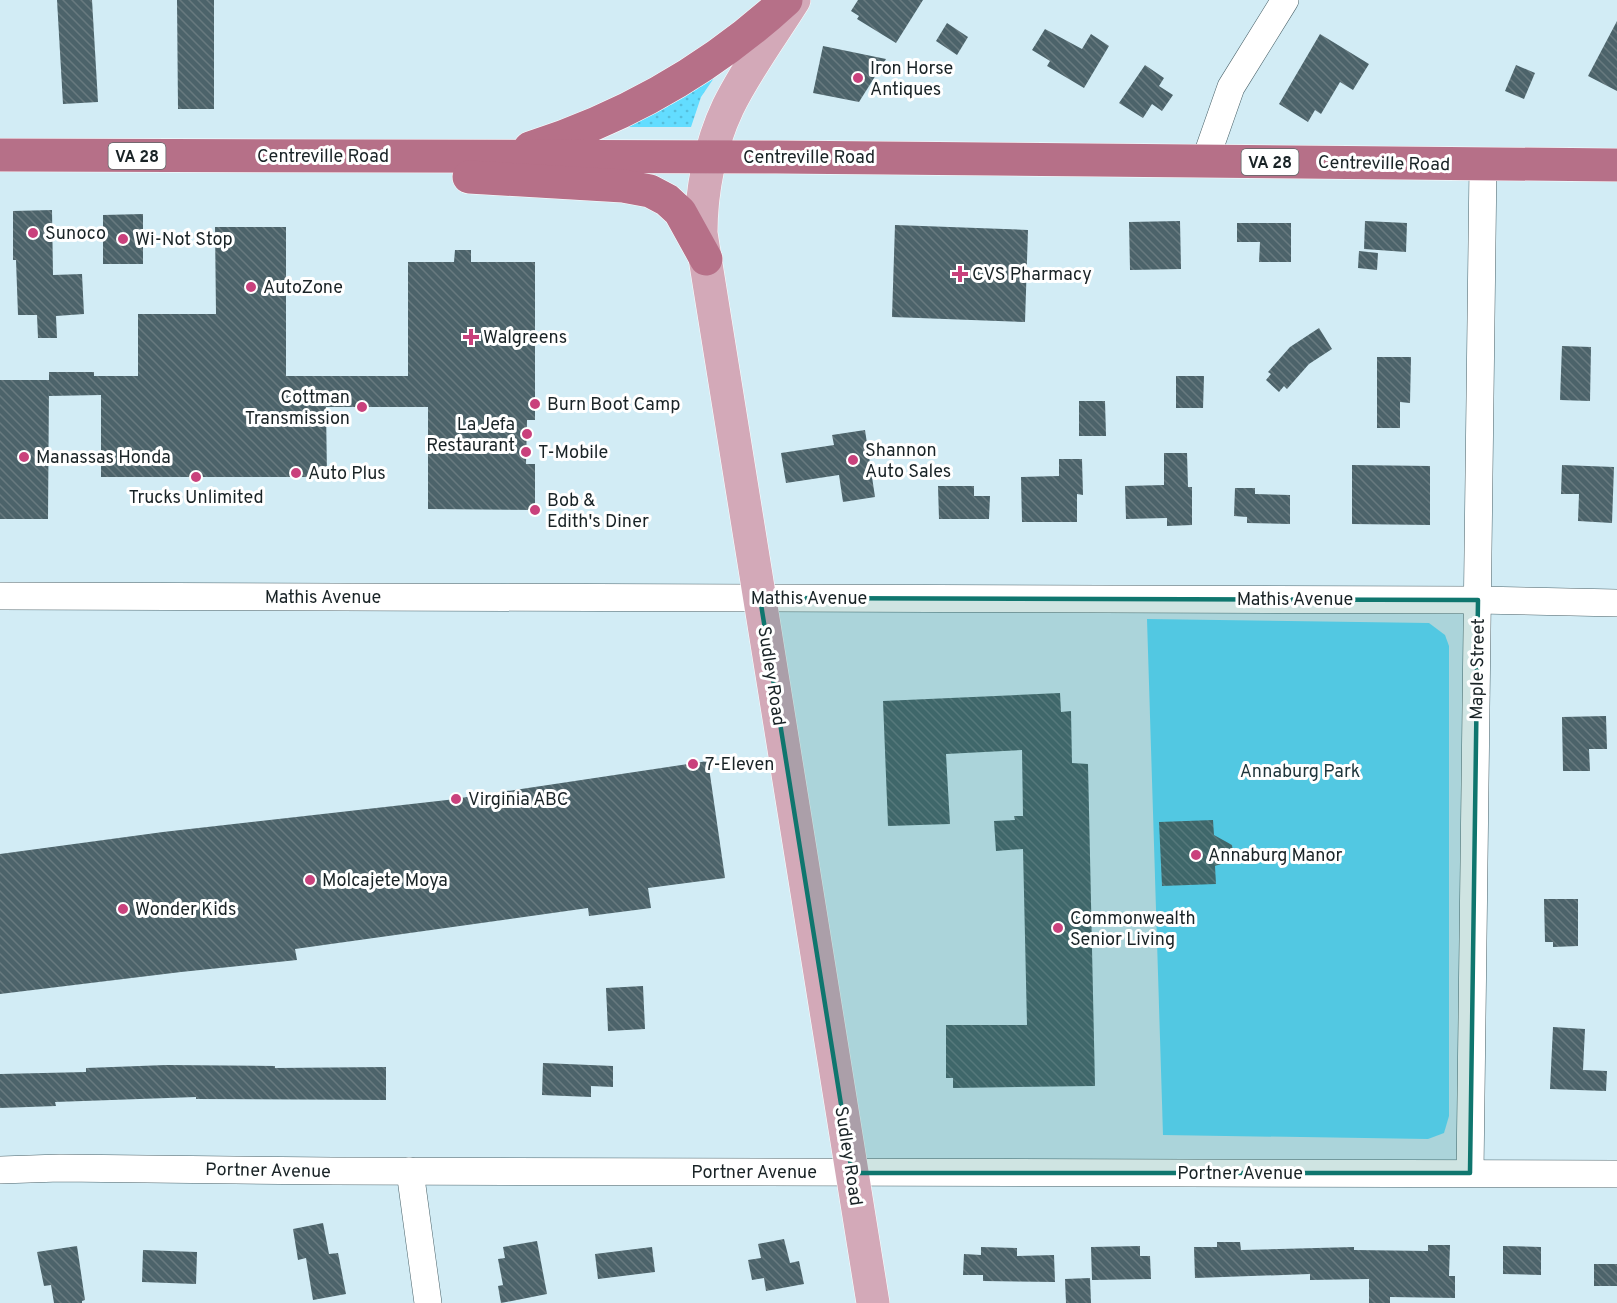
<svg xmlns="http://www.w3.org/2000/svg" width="1617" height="1303" font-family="Overpass,sans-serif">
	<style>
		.grass { fill: url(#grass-dots) }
		.park { fill: #63ddff }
		.building { fill: url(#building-back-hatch) }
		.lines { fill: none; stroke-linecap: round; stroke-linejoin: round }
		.minor-casing { stroke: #4a6269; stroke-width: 28 }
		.major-casing { stroke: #fff; stroke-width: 34 }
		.highway-casing { stroke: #fff; stroke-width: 34 }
		.minor { stroke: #fff; stroke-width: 27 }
		.major { stroke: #d3a9b8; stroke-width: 33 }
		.highway { stroke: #b67088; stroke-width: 33 }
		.marked { fill: #0f766e; fill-opacity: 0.2; stroke: #0f766e; stroke-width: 4.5; stroke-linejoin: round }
		.poi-dot { fill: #c9417c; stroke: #fff; stroke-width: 2 }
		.labels { text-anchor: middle; stroke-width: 6; stroke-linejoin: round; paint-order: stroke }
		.shield { fill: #fff; stroke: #5e6567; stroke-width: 1.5 }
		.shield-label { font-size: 16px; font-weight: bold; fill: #192326 }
		.poi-label { font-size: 18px; fill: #192326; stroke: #fff; text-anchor: start }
		.street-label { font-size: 18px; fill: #192326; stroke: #fff }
		.park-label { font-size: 18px; fill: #1e353b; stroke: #fff }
	</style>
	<defs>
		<pattern id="grass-dots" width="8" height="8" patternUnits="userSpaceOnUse" patternTransform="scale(1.5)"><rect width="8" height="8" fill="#63ddff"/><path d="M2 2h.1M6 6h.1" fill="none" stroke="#55bdda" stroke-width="1.8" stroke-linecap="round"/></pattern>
		<pattern id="building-back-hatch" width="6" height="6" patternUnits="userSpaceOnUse" patternTransform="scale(1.5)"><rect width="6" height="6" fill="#4c636a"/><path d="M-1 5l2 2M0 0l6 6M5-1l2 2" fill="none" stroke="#687a7f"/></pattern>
	</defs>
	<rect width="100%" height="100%" fill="#d2ecf5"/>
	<!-- grass -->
	<path class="grass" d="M 716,75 L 701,97 L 691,127 L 607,127 Z"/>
	<!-- park -->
	<path class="park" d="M 1147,619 L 1429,623 L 1445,635 L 1449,646 L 1449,1116 L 1444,1133 L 1428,1139 L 1163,1135 Z"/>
	<!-- building -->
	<g class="building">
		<path d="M 57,0 L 92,0 L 98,102 L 63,104 Z"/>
		<path d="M 177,0 L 214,0 L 214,109 L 178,109 Z"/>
		<path d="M 858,0 L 923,0 L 896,43 L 857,19 L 859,16 L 851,11 Z"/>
		<path d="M 1617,21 L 1617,91 L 1588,76 Z"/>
		<path d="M 947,23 L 968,37 L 957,55 L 936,41 Z"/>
		<path d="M 1045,29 L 1082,49 L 1091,34 L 1109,46 L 1084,88 L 1047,66 L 1050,61 L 1032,50 Z"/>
		<path d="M 1320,34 L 1369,64 L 1353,90 L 1340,82 L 1321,114 L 1315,110 L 1308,122 L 1279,104 Z"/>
		<path d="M 823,46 L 886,59 L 859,102 L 813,93 Z"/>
		<path d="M 1145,65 L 1164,78 L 1159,86 L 1173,95 L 1162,111 L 1152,104 L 1143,118 L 1119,103 Z"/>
		<path d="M 1516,65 L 1535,73 L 1524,99 L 1505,91 Z"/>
		<path d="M 52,210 L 53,275 L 82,274 L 84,314 L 56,316 L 57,338 L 38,338 L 37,315 L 18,315 L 16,260 L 13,260 L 13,211 Z"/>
		<path d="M 143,214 L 143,264 L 103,264 L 103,215 Z"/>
		<path d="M 1180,221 L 1181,269 L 1130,270 L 1129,222 Z"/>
		<path d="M 1365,221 L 1407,223 L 1406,252 L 1364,249 Z"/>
		<path d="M 1237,223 L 1291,223 L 1291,262 L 1259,262 L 1260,242 L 1237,242 Z"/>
		<path d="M 895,225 L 1028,230 L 1025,322 L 892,317 Z"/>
		<path d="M 215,227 L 286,227 L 286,376 L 408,376 L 408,262 L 454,262 L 455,250 L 471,250 L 471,262 L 535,262 L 535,420 L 527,420 L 526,464 L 535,464 L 535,510 L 428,509 L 428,407 L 326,407 L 327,477 L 101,477 L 101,395 L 49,396 L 49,385 L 48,519 L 0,519 L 0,380 L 49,380 L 49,372 L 94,372 L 94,376 L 138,376 L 138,314 L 216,314 Z"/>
		<path d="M 1359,251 L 1378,253 L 1377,270 L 1358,268 Z"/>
		<path d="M 1319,328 L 1332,349 L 1309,364 L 1287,389 L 1284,386 L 1279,392 L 1266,380 L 1271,374 L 1268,372 L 1290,347 Z"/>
		<path d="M 1562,346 L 1591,347 L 1590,401 L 1560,400 Z"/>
		<path d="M 1377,357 L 1411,357 L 1410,403 L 1400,402 L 1400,428 L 1377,428 Z"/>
		<path d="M 1176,376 L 1204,376 L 1203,408 L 1176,408 Z"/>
		<path d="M 1079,401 L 1105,401 L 1106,436 L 1079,436 Z"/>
		<path d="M 865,430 L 875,497 L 843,502 L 839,475 L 786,483 L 781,453 L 834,445 L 832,435 Z"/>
		<path d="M 1164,453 L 1187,453 L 1188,487 L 1192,487 L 1192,525 L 1167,526 L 1167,518 L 1126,519 L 1125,486 L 1164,485 Z"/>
		<path d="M 1059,459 L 1082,459 L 1083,495 L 1077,494 L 1077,522 L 1022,522 L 1021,477 L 1059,476 Z"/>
		<path d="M 1352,465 L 1430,466 L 1430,525 L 1352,524 Z"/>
		<path d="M 1562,465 L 1614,467 L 1612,523 L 1578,521 L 1579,494 L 1561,494 Z"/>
		<path d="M 938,486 L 974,486 L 974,496 L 990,496 L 989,519 L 939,519 Z"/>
		<path d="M 1235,488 L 1255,488 L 1255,494 L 1290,495 L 1290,524 L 1247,523 L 1247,517 L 1234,516 Z"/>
		<path d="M 1060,693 L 1061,712 L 1071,711 L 1072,763 L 1088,764 L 1095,1086 L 953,1088 L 953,1078 L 946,1078 L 946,1025 L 1027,1025 L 1023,849 L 996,851 L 994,821 L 1015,820 L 1014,816 L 1023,816 L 1022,750 L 946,754 L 950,824 L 888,826 L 883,701 Z"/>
		<path d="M 1606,716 L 1607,749 L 1589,749 L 1590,771 L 1563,771 L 1562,717 Z"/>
		<path d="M 708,761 L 725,878 L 648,888 L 651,908 L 589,916 L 588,908 L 295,949 L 297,960 L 181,972 L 0,994 L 0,854 L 163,832 L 447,800 Z"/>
		<path d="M 1213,820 L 1214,835 L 1232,845 L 1233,852 L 1231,858 L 1227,862 L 1215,866 L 1216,884 L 1162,886 L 1159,822 Z"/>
		<path d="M 1544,899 L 1578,899 L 1578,946 L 1553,947 L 1553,942 L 1545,942 Z"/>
		<path d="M 643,986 L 645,1029 L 608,1031 L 606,988 Z"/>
		<path d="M 1553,1027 L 1585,1029 L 1583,1070 L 1607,1071 L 1606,1091 L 1550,1089 Z"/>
		<path d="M 543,1063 L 613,1066 L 613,1087 L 591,1086 L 591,1097 L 542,1095 Z"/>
		<path d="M 166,1065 L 275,1066 L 275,1068 L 386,1067 L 386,1100 L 196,1099 L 196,1097 L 55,1102 L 56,1106 L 0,1108 L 0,1074 L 86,1072 L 86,1068 Z"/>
		<path d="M 323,1223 L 329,1254 L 338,1253 L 346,1294 L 313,1300 L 306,1258 L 298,1260 L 293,1229 Z"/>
		<path d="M 784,1239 L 790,1263 L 799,1261 L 804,1284 L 766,1291 L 764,1278 L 752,1280 L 748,1260 L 761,1258 L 758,1244 Z"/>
		<path d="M 537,1241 L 547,1294 L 501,1303 L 498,1286 L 503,1285 L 498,1259 L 505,1258 L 503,1247 Z"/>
		<path d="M 1217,1242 L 1240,1242 L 1241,1250 L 1354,1247 L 1354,1250 L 1428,1251 L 1428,1245 L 1450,1245 L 1449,1276 L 1455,1276 L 1455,1298 L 1390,1297 L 1390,1303 L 1369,1303 L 1369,1279 L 1310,1280 L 1310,1274 L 1195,1278 L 1194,1247 L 1217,1247 Z"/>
		<path d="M 77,1246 L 85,1300 L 82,1301 L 82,1303 L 54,1303 L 51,1285 L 44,1286 L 37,1252 Z"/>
		<path d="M 1140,1246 L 1140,1256 L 1150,1256 L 1151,1279 L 1092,1280 L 1091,1247 Z"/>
		<path d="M 1503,1246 L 1541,1247 L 1541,1275 L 1503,1274 Z"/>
		<path d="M 652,1247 L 655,1272 L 598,1279 L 595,1254 Z"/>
		<path d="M 981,1247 L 1017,1248 L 1017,1256 L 1054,1255 L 1055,1282 L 983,1281 L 983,1275 L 963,1275 L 964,1254 L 981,1255 Z"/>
		<path d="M 143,1250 L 197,1252 L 196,1284 L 142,1282 Z"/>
		<rect x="1594" y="1264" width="23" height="22"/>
		<path d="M 1090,1278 L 1091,1303 L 1066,1303 L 1065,1279 Z"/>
	</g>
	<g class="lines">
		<defs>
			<g id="minor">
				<path d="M 1205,161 L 1231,87 L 1285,0"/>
				<path d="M 0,596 L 1478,600 L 1617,603"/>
				<path d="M 0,1170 L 60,1168 L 333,1171 L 1617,1174"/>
				<path d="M 410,1171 L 428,1303"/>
				<path d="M 1470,1173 L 1483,164"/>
			</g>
			<path id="major" d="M 794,0 C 772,35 746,70 728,107 C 710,145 701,191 701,233 L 873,1303"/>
			<g id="highway">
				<path d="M 530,148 C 627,117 711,69 786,0"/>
				<path d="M 0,155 L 776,157 L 1617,165"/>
				<path d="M 469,177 L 623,186 L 650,191 L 667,200 L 680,212 L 706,259"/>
			</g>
		</defs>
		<!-- minor casing -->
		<use href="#minor" class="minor-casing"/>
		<!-- major casing -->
		<use href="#major" class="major-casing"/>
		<!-- highway casing -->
		<use href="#highway" class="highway-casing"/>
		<!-- minor -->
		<use href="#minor" class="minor"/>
		<!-- major -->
		<use href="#major" class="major"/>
		<!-- highway -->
		<use href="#highway" class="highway"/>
	</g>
	<!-- marked area -->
	<path class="marked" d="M 760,598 L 1478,600 L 1470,1173 L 852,1173 Z"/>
	<!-- markers -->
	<g class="poi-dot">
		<circle cx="858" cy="78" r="6"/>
		<circle cx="33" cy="233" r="6"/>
		<circle cx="123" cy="239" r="6"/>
		<path d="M957 265h6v6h6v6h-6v6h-6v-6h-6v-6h6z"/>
		<circle cx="251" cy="287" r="6"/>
		<path d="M468 328h6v6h6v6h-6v6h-6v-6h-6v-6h6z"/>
		<circle cx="535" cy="404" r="6"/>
		<circle cx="362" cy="407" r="6"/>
		<circle cx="527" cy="434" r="6"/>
		<circle cx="526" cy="452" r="6"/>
		<circle cx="24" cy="457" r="6"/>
		<circle cx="853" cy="460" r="6"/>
		<circle cx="296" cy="473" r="6"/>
		<circle cx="196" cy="477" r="6"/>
		<circle cx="535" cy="510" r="6"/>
		<circle cx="693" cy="764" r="6"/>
		<circle cx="456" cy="799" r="6"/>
		<circle cx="1196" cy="855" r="6"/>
		<circle cx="310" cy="880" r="6"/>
		<circle cx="123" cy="909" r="6"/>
		<circle cx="1058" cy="928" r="6"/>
	</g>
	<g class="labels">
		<!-- shield labels -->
		<g class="shield">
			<rect x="108.5" y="143" width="57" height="26" rx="4.5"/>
			<rect x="1241.5" y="149" width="57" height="26" rx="4.5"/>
		</g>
		<g class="shield-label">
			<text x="137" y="162">VA 28</text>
			<text x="1270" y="168">VA 28</text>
		</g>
		<!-- poi labels -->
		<g class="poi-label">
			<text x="870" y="74">Iron Horse<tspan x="870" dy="21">Antiques</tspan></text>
			<text x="45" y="239">Sunoco</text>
			<text x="135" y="245">Wi-Not Stop</text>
			<text x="972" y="280">CVS Pharmacy</text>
			<text x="263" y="293">AutoZone</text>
			<text x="483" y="343">Walgreens</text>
			<text x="350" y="403" text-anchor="end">Cottman<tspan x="350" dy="21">Transmission</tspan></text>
			<text x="547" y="410">Burn Boot Camp</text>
			<text x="515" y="430" text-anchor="end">La Jefa<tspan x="515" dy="21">Restaurant</tspan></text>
			<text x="865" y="456">Shannon<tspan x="865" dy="21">Auto Sales</tspan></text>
			<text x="538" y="458">T-Mobile</text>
			<text x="36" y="463">Manassas Honda</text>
			<text x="308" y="479">Auto Plus</text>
			<text x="196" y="503" text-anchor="middle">Trucks Unlimited</text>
			<text x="547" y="506">Bob &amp;<tspan x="547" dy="21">Edith's Diner</tspan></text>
			<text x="705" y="770">7-Eleven</text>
			<text x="468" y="805">Virginia ABC</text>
			<text x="1208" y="861">Annaburg Manor</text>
			<text x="322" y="886">Molcajete Moya</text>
			<text x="135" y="915">Wonder Kids</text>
			<text x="1070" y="924">Commonwealth<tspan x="1070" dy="21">Senior Living</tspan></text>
		</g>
		<!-- street labels -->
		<g class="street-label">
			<text x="323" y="162">Centreville Road</text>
			<text x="809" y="163">Centreville Road</text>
			<text transform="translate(1384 163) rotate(1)" y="6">Centreville Road</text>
			<text x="323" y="603">Mathis Avenue</text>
			<text x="809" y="604">Mathis Avenue</text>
			<text x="1295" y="605">Mathis Avenue</text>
			<text transform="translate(1477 669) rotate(-89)" y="6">Maple Street</text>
			<text transform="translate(772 676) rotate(81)" y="6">Sudley Road</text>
			<text transform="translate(849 1156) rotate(81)" y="6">Sudley Road</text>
			<text transform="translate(268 1170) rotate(1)" y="6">Portner Avenue</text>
			<text x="754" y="1178">Portner Avenue</text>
			<text x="1240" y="1179">Portner Avenue</text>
		</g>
		<!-- park labels -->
		<g class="park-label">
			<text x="1300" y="777">Annaburg Park</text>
		</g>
	</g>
</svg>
